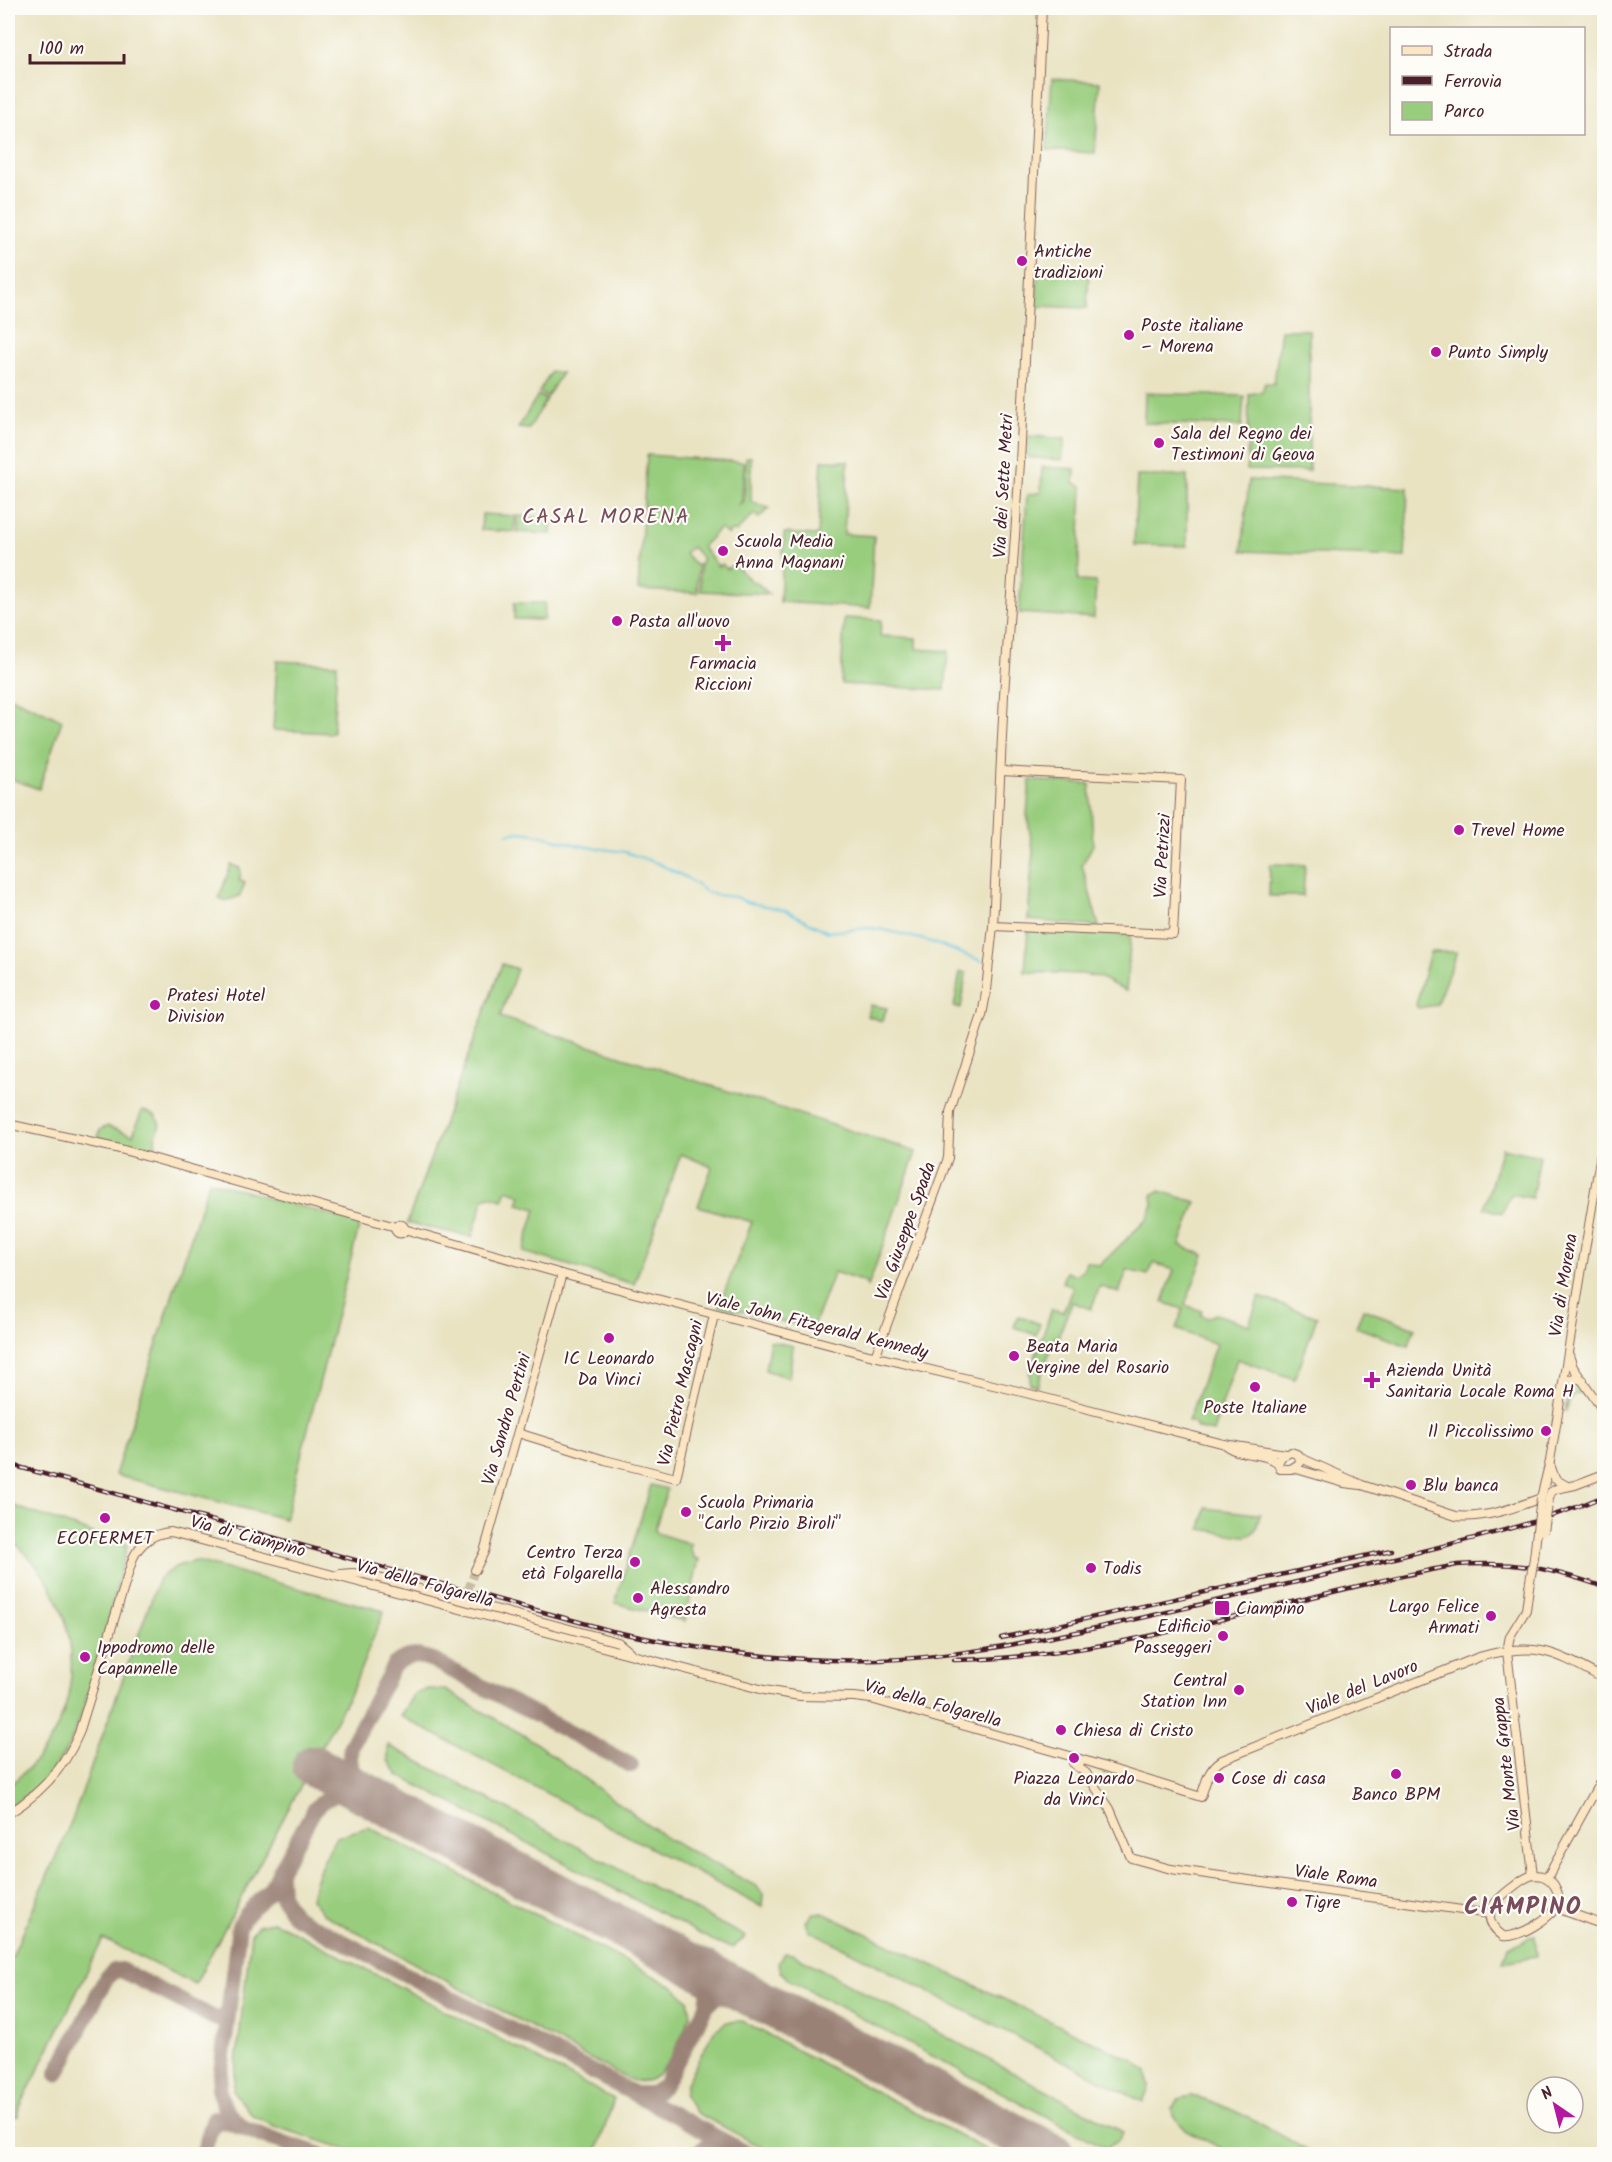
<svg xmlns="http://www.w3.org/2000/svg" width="1612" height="2162" font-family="Kalam,sans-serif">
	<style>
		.green { fill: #99cd7e; stroke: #727654; stroke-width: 1.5 }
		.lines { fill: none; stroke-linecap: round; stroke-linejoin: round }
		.stream { stroke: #5fc0dd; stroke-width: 2 }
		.taxiway { stroke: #9a8176; stroke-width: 16 }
		.runway { stroke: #9a8176; stroke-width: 42 }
		.secondary-tunnel { stroke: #c9bca4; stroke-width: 8; stroke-dasharray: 8 4; stroke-linecap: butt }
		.secondary-casing { stroke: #826460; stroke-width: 10 }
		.secondary { stroke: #fbe6c4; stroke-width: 8 }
		.rail-casing { stroke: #4a1f2b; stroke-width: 4.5 }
		.rail { stroke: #fdfcf7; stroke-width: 2; stroke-dasharray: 7; stroke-linecap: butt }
		.secondary-bridge-casing { stroke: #826460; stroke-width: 10; stroke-linecap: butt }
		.secondary-bridge { stroke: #fbe6c4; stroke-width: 8 }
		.poi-dot { fill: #b5179e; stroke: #fdfcf7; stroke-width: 2 }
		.labels { text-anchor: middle; stroke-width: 4.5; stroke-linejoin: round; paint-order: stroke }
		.poi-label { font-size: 18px; fill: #4a1f2b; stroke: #fdfcf7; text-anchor: start }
		.street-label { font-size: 18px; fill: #4a1f2b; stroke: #fdfcf7 }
		.quarter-label { font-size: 21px; letter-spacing: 1.5px; fill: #794c5b; stroke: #fdfcf7 }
		.district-label { font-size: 24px; font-weight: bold; letter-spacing: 1.5px; fill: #794c5b; stroke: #fdfcf7 }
	</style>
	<rect width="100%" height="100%" fill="#fdfcf7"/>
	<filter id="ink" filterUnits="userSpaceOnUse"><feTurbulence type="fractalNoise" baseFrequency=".0167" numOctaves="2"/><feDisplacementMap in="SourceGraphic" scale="12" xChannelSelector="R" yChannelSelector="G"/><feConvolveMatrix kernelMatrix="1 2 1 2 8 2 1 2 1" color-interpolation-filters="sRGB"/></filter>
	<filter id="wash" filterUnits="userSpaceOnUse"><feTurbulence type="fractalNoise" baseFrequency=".008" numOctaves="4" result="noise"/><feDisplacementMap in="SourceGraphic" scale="24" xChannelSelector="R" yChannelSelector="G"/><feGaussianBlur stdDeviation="1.35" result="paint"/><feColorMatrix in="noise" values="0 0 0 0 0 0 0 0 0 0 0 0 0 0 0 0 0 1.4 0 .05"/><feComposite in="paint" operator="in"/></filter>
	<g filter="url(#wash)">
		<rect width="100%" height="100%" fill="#e9e3c2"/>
		<!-- green -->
		<g class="green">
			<path d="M 1052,79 L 1100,82 L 1095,153 L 1047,150 Z"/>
			<path d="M 1038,270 L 1089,272 L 1087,308 L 1036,306 Z"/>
			<path d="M 1281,330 L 1309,330 L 1309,471 L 1247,470 L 1249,394 L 1262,392 L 1265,383 L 1274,384 Z"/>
			<path d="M 551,372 L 562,373 L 547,397 L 539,392 Z"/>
			<path d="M 1145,393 L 1244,396 L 1242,426 L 1144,423 Z"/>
			<path d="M 538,395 L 546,399 L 529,429 L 518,428 Z"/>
			<path d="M 1029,436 L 1065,439 L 1062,460 L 1027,457 Z"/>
			<path d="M 647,455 L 744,462 L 742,501 L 737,507 L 744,501 L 746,457 L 751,457 L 751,502 L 769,508 L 759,518 L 754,514 L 736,532 L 732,530 L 728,535 L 720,528 L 702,547 L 718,566 L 722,564 L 727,569 L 734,564 L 752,582 L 756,582 L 769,594 L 700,591 L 700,564 L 703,559 L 692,547 L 685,553 L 695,565 L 698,565 L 697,593 L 638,590 Z"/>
			<path d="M 822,460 L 848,461 L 844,534 L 874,536 L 870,608 L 780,602 L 784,533 L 818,535 Z"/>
			<path d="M 1042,467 L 1075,469 L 1074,483 L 1082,486 L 1078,581 L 1096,582 L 1094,618 L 1019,613 L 1027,495 L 1041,492 Z"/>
			<path d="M 1137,476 L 1187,476 L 1187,546 L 1134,545 Z"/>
			<path d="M 1249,480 L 1408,488 L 1405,557 L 1242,551 Z"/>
			<path d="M 482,514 L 515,516 L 514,532 L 481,530 Z"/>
			<path d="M 517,516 L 552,518 L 551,534 L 517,532 Z"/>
			<path d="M 514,603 L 545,603 L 544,620 L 514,619 Z"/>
			<path d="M 844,618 L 881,620 L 880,636 L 916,638 L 916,649 L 948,651 L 945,690 L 841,684 Z"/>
			<path d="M 277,661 L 337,664 L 333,733 L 273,730 Z"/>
			<path d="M 8,696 L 62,720 L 39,789 L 8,778 Z"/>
			<path d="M 1030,780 L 1090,784 L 1093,845 L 1082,865 L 1099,927 L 1028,920 L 1033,850 L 1027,815 Z"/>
			<path d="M 1270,864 L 1305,865 L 1303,896 L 1269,896 Z"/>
			<path d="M 231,865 L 240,868 L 241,874 L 239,880 L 245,883 L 240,896 L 225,901 L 219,898 Z"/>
			<path d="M 1028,930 L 1131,935 L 1126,991 L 1099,977 L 1082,974 L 1025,972 Z"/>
			<path d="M 1430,952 L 1457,952 L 1436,1005 L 1418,1008 L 1416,1005 Z"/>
			<path d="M 502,964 L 517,969 L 500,1017 L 916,1152 L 868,1287 L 864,1282 L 834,1272 L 812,1329 L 719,1306 L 752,1222 L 698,1206 L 712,1167 L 681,1154 L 634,1284 L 523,1252 L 536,1209 L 518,1204 L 521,1195 L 507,1190 L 503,1200 L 490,1196 L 484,1198 L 472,1237 L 407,1223 Z"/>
			<path d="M 960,972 L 966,973 L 961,1008 L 954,1007 Z"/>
			<path d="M 870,1005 L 887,1008 L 882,1021 L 867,1016 Z"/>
			<path d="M 142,1110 L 155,1115 L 160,1124 L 155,1139 L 156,1146 L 151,1149 L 98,1138 L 100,1130 L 107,1126 L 133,1135 Z"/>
			<path d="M 1502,1148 L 1540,1156 L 1532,1198 L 1511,1194 L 1502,1213 L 1484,1208 Z"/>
			<path d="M 209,1181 L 360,1223 L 285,1519 L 115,1475 Z"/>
			<path d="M 1159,1191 L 1196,1202 L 1180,1245 L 1204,1255 L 1185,1305 L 1202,1311 L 1201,1315 L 1207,1318 L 1216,1314 L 1249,1325 L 1259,1297 L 1317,1317 L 1295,1379 L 1237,1359 L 1213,1432 L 1197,1428 L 1194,1423 L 1188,1421 L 1216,1344 L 1176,1329 L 1183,1309 L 1163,1302 L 1174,1270 L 1154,1263 L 1148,1275 L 1127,1270 L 1119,1293 L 1100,1286 L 1091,1309 L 1072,1302 L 1058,1337 L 1055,1337 L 1037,1386 L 1030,1384 L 1030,1371 L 1052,1309 L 1063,1312 L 1073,1287 L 1062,1282 L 1066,1272 L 1074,1275 L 1083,1271 L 1086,1261 L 1099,1266 L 1147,1219 L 1153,1205 L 1152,1195 Z"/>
			<path d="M 1363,1309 L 1415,1328 L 1408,1346 L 1356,1327 Z"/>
			<path d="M 1018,1316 L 1040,1324 L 1036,1335 L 1014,1327 Z"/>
			<path d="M 770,1341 L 793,1346 L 789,1378 L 765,1370 Z"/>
			<path d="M 1572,1381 L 1579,1383 L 1587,1394 C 1568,1392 1572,1399 1565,1412 L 1568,1385 Z"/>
			<path d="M 651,1485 L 667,1489 L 655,1529 L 656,1533 L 691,1544 L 690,1549 L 694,1558 L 699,1559 L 685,1621 L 615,1603 Z"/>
			<path d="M 8,1504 L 127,1545 C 117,1588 106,1631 94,1673 C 86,1700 79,1727 66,1751 C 52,1775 31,1794 8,1808 L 8,1786 C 95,1721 90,1604 8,1537 Z"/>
			<path d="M 1206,1508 L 1256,1514 L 1260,1514 C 1257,1525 1256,1537 1243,1536 L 1201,1529 Z"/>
			<path d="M 196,1561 L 384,1611 L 353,1688 L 195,1984 L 103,1939 L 18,2111 L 18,2116 L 8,2120 L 8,1966 L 74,1815 L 159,1578 L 177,1566 Z"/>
			<path d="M 428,1689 L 445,1690 L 527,1737 L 668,1839 L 756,1886 L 763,1894 L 762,1907 L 400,1716 L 414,1694 Z"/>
			<path d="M 388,1745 L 746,1937 L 733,1947 L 719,1944 L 398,1775 L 388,1760 Z"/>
			<path d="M 368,1827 L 675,1987 L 688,2000 L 691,2014 C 682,2034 666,2081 641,2082 C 636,2083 627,2078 622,2076 L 323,1914 L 311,1899 C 315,1876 325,1857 336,1837 Z"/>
			<path d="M 813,1913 L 823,1913 L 1134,2061 L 1147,2072 L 1149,2087 L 1143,2102 L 809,1930 L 806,1922 Z"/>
			<path d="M 272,1922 L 285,1927 L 614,2099 L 596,2154 L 361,2154 L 274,2126 L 253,2116 L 233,2091 L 251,1934 L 258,1925 Z"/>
			<path d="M 1535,1936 L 1537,1956 L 1503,1962 L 1508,1946 L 1522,1943 L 1530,1937 Z"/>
			<path d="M 784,1953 L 793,1954 L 1123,2132 L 1119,2140 L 1106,2148 L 789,1980 L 781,1972 L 778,1962 Z"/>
			<path d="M 742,2021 L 994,2154 L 775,2154 L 695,2112 L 684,2095 L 686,2083 L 714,2031 L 727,2022 Z"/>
			<path d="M 1191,2096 C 1231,2103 1277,2135 1314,2154 L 1233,2154 L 1187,2131 L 1173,2116 L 1172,2108 L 1179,2099 Z"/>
		</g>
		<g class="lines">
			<!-- stream -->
			<path class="stream" d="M 507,834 L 520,832 L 535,834 L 581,846 L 625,852 L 657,863 L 687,878 L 705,891 L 716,895 L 736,897 L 746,902 L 785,910 L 828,932 L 868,928 L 885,930 L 928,941 L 982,961"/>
			<!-- taxiway -->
			<g class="taxiway">
				<path d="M 377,1799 C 357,1784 347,1772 351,1746 L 394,1665 C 406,1654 419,1654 434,1661 L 631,1765"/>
				<path d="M 280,1875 L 281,1895 L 294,1916 L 749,2154"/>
				<path d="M 707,2005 C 718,1993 728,1989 744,1992"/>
				<path d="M 57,2074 L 106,1978 L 114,1971 L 121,1970 L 216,2019 L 224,2017 L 228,2013"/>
				<path d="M 635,2094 L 652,2094 L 664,2085 L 707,2005 L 709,1989 L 704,1974 L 700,1969"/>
				<path d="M 243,2127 C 229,2116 221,2107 219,2088 L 239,1926 L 245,1916 L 270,1889 L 314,1810 C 331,1791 348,1789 371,1797"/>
				<path d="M 211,2128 L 219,2121 L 229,2122 L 266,2137 L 319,2154"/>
				<path d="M 203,2154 L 214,2118"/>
				<path d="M 697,2154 L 709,2144 L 726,2144"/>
			</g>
			<!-- runway -->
			<path class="runway" d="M 313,1766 L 1053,2154"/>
		</g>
	</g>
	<g filter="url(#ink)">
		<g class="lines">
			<!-- secondary-tunnel -->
			<path class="secondary-tunnel" d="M 464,1601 L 475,1570"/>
			<defs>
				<g id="secondary">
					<path d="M 993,926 L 1173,934 L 1181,780 L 1001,771"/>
					<path d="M 8,1124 L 120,1149 L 396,1227"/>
					<circle cx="400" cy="1229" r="4.5"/>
					<path d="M 404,1229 L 562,1274 L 865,1354 L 1018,1391 L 1224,1444 L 1285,1454"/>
					<path d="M 1569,1355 L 1573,1367 L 1604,1412"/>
					<path d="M 875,1357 L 948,1158 L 950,1112 L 982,1015 L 985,999 L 993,926 L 1004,695 L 1020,463 L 1042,8"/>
					<path d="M 1563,1383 L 1574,1378 L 1583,1380"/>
					<path d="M 518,1433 L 605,1460 L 676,1478 L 714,1315"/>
					<path d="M 1224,1444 C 1238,1457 1263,1451 1278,1463"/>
					<path d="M 1291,1452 L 1299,1455 L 1300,1463 L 1291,1469 L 1280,1469 L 1278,1463 L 1281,1457 Z"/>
					<path d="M 1301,1458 L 1362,1485 L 1456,1516 C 1484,1519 1514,1508 1541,1498 L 1550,1461 L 1604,1135"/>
					<path d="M 1551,1467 L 1555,1479 L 1567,1486"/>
					<path d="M 1293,1468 L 1344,1483 L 1361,1485"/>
					<path d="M 1549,1498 L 1551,1492 L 1556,1489 L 1575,1485 L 1604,1474"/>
					<path d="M 1534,1558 L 1537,1531"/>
					<path d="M 475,1570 L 484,1552 L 562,1274"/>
					<path d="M 340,1574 L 352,1573 L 364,1574 L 618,1642 L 630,1652"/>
					<path d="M 1529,1587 L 1526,1610 L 1510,1636 L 1507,1651 L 1533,1875"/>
					<path d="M 1080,1759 L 1201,1797 C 1206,1782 1208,1769 1222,1760 L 1479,1657 C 1538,1641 1553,1651 1604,1679"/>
					<path d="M 1076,1766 L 1086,1773 L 1110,1809 L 1131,1858 L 1171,1869 L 1490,1914"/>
					<path d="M 8,1814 C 40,1794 65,1768 79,1733 L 133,1558 C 141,1542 153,1533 171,1532 L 764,1690 L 800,1696 L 854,1697 L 871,1699 L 1077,1758 L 1081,1762 L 1078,1766 L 1073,1763 L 1076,1758"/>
					<path d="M 1533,1875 C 1543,1875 1548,1877 1554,1885 C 1557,1890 1560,1897 1558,1903 C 1554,1917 1517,1939 1503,1936 C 1477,1917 1494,1901 1513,1887 C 1519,1882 1526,1877 1533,1875 Z"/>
					<path d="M 1547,1878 L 1604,1775"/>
					<path d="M 1556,1908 L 1604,1925"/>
				</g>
			</defs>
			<!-- secondary casing -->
			<use href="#secondary" class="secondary-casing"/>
			<!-- secondary -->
			<use href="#secondary" class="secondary"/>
			<defs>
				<g id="rail">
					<path d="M 8,1464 L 612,1631 C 701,1651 790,1663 880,1660 C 946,1658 1012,1645 1077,1632 C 1153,1616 1229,1598 1305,1580 C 1350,1569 1394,1558 1439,1547 C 1495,1533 1551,1519 1604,1496"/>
					<path d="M 1001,1638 L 1391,1550"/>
					<path d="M 954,1660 C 1126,1658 1289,1595 1457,1565 C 1516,1561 1549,1568 1604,1587"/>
				</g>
			</defs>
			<!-- rail casing -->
			<use href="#rail" class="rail-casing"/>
			<!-- rail -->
			<use href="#rail" class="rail"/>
			<defs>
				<g id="secondary-bridge">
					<path d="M 1537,1531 L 1541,1498"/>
					<path d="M 1544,1532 L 1549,1498"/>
					<path d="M 1529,1587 L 1534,1558"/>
				</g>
			</defs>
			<!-- secondary-bridge casing -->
			<use href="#secondary-bridge" class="secondary-bridge-casing"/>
			<!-- secondary-bridge -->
			<use href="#secondary-bridge" class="secondary-bridge"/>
		</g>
	</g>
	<!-- markers -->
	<g class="poi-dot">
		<circle cx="1022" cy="261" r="6"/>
		<circle cx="1129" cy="335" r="6"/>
		<circle cx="1436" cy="352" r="6"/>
		<circle cx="1159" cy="443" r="6"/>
		<circle cx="723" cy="551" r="6"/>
		<circle cx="617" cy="621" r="6"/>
		<path d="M720 634h6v6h6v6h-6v6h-6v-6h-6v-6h6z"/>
		<circle cx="1459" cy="830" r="6"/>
		<circle cx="155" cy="1005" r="6"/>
		<circle cx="609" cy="1338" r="6"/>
		<circle cx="1014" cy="1356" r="6"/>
		<path d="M1369 1371h6v6h6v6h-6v6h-6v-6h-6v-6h6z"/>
		<circle cx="1255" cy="1387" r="6"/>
		<circle cx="1546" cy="1431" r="6"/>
		<circle cx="1411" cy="1485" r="6"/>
		<circle cx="686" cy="1512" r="6"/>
		<circle cx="105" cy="1518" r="6"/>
		<circle cx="635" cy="1562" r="6"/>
		<circle cx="1091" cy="1568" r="6"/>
		<circle cx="638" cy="1598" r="6"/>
		<rect x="1214" y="1600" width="16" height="16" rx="3"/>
		<circle cx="1491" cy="1616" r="6"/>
		<circle cx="1223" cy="1636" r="6"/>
		<circle cx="85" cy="1657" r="6"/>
		<circle cx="1239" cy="1690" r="6"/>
		<circle cx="1061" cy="1730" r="6"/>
		<circle cx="1074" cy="1758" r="6"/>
		<circle cx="1396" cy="1774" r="6"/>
		<circle cx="1219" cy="1778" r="6"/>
		<circle cx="1292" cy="1902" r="6"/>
	</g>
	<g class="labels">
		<!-- poi labels -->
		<g class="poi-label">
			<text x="1034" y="257">Antiche<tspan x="1034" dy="21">tradizioni</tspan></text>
			<text x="1141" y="331">Poste italiane<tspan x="1141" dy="21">– Morena</tspan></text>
			<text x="1448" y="358">Punto Simply</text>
			<text x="1171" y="439">Sala del Regno dei<tspan x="1171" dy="21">Testimoni di Geova</tspan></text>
			<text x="735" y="547">Scuola Media<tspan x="735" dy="21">Anna Magnani</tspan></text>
			<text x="629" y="627">Pasta all'uovo</text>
			<text x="723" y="669" text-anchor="middle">Farmacia<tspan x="723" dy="21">Riccioni</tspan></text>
			<text x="1471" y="836">Trevel Home</text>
			<text x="167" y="1001">Pratesi Hotel<tspan x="167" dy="21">Division</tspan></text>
			<text x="1026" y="1352">Beata Maria<tspan x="1026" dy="21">Vergine del Rosario</tspan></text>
			<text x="609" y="1364" text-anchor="middle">IC Leonardo<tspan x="609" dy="21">Da Vinci</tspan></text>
			<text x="1386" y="1376">Azienda Unità<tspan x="1386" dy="21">Sanitaria Locale Roma H</tspan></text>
			<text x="1255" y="1413" text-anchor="middle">Poste Italiane</text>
			<text x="1534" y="1437" text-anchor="end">Il Piccolissimo</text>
			<text x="1423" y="1491">Blu banca</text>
			<text x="698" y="1508">Scuola Primaria<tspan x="698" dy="21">"Carlo Pirzio Biroli"</tspan></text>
			<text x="105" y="1544" text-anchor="middle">ECOFERMET</text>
			<text x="623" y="1558" text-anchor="end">Centro Terza<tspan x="623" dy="21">età Folgarella</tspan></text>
			<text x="1103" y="1574">Todis</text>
			<text x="650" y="1594">Alessandro<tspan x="650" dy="21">Agresta</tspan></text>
			<text x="1479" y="1612" text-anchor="end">Largo Felice<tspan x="1479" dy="21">Armati</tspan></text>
			<text x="1236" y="1614">Ciampino</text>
			<text x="1211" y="1632" text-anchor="end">Edificio<tspan x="1211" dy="21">Passeggeri</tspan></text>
			<text x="97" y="1653">Ippodromo delle<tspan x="97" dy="21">Capannelle</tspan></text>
			<text x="1227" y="1686" text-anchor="end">Central<tspan x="1227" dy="21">Station Inn</tspan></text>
			<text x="1073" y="1736">Chiesa di Cristo</text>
			<text x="1074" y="1784" text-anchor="middle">Piazza Leonardo<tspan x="1074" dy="21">da Vinci</tspan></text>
			<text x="1231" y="1784">Cose di casa</text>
			<text x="1396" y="1800" text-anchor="middle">Banco BPM</text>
			<text x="1304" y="1908">Tigre</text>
		</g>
		<!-- street labels -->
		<g class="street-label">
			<text transform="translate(1003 486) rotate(-87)" y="6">Via dei Sette Metri</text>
			<text transform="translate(1162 856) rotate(-87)" y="6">Via Petrizzi</text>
			<text transform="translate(905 1231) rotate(-70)" y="6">Via Giuseppe Spada</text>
			<text transform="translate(1563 1285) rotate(-81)" y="6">Via di Morena</text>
			<text transform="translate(817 1325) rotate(14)" y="6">Viale John Fitzgerald Kennedy</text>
			<text transform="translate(680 1393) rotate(-77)" y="6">Via Pietro Mascagni</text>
			<text transform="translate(506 1419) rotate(-74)" y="6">Via Sandro Pertini</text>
			<text transform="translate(248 1536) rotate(15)" y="6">Via di Ciampino</text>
			<text transform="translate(425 1583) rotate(15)" y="6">Via della Folgarella</text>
			<text transform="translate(1362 1687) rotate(-22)" y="6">Viale del Lavoro</text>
			<text transform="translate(933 1703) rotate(15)" y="6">Via della Folgarella</text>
			<text transform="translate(1506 1764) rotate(-97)" y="6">Via Monte Grappa</text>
			<text transform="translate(1336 1876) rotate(8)" y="6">Viale Roma</text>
		</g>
		<!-- quarter labels -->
		<g class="quarter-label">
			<text x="606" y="523">CASAL MORENA</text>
		</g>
		<!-- district labels -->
		<g class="district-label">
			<text x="1523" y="1914">CIAMPINO</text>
		</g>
	</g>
	<!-- margin -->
	<rect width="1612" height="2162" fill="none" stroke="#fdfcf7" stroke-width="30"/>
	<!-- legend -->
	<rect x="1390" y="27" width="195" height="108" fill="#fdfcf7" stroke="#b5a4a5" stroke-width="1.5"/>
	<rect x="1402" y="46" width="30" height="9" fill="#fbe6c4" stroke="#b5a4a5" stroke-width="1.5"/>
	<text x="1444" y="57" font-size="18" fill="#4a1f2b">Strada</text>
	<rect x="1402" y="76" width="30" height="9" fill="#4a1f2b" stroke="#b5a4a5" stroke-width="1.5"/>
	<text x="1444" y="87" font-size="18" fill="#4a1f2b">Ferrovia</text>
	<rect x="1402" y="102" width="30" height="18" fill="#99cd7e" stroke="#b5a4a5" stroke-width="1.5"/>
	<text x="1444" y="117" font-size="18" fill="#4a1f2b">Parco</text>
	<!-- north arrow -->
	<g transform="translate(1555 2105) rotate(325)"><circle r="28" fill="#fdfcf7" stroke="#b5a4a5" stroke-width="1.5"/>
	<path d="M0-4.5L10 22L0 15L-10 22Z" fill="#b5179e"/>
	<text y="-9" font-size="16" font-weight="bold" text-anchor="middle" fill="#4a1f2b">N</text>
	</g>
	<!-- scale -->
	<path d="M30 54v9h94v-9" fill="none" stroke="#4a1f2b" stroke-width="3"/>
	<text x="39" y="54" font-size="18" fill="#4a1f2b" stroke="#fdfcf7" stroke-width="4.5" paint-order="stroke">100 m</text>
</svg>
